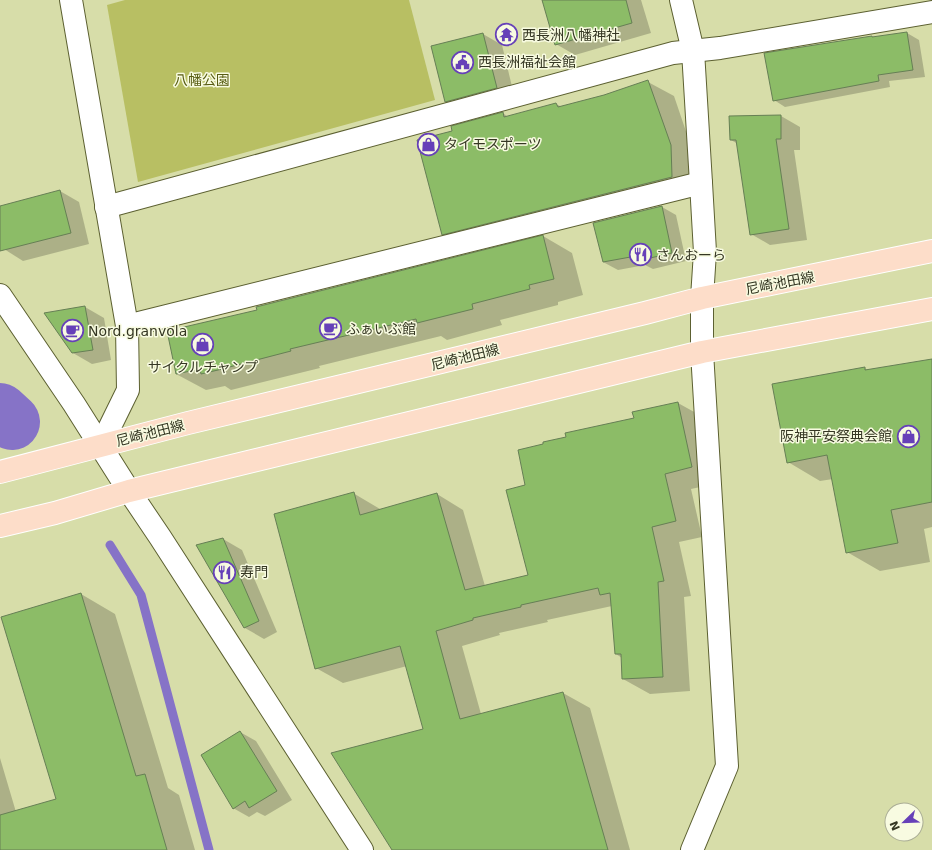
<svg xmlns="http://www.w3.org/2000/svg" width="932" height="850" font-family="'DejaVu Sans','Noto Sans JP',sans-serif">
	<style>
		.green { fill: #b8bf63 }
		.shadow { fill: #0003 }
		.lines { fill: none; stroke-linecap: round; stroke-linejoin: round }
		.stream { stroke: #8673c7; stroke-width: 9 }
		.river { stroke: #8673c7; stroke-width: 56 }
		.building { fill: #8cbc67; stroke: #667f55 }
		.minor-casing { stroke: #5c6031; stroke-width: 24 }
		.major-casing { stroke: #fff; stroke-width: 24 }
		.minor { stroke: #fff; stroke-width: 22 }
		.major { stroke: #fdddc9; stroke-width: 22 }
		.labels { text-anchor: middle; stroke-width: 3; stroke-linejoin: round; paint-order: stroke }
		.poi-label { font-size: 14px; fill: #353723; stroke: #f8fbe1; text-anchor: start }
		.park-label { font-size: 14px; fill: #585d13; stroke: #f8fbe1 }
		.street-label { font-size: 14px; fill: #353723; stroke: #f8fbe1 }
	</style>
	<rect width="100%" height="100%" fill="#d7dda9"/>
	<!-- green -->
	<path class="green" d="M 125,0 L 409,0 L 435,100 L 138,182 L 107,5 Z"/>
	<!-- shadow -->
	<g class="shadow">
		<path d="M 543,0 L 641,0 L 651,33 L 575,55 L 556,44 Z"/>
		<path d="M 907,33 L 919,40 L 925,77 L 889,81 L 890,87 L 785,107 L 774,100 L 872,37 L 874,38 Z"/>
		<path d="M 483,34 L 502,45 L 515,99 L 465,112 L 446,101 Z"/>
		<path d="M 648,82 L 674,96 L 696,161 L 697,192 L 468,249 L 442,234 L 454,132 L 503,113 L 508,117 L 556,104 L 562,107 L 604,96 Z"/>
		<path d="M 781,116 L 800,127 L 800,150 L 794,150 L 807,240 L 770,245 L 751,234 L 738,144 L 731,140 Z"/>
		<path d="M 60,191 L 79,202 L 89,244 L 23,261 L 4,249 L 0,244 L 0,207 Z"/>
		<path d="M 662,207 L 676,215 L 686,261 L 653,269 L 645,265 L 618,270 L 603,262 Z"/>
		<path d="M 543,236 L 572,253 L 583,295 L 558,302 L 558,305 L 500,320 L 502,325 L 447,340 L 441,336 L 319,366 L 320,368 L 231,390 L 225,386 L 206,390 L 176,374 L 258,311 Z"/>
		<path d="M 85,307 L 104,318 L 111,360 L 92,364 L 73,353 Z"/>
		<path d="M 932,360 L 932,527 L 924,529 L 930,562 L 880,571 L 847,552 L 833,479 L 820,481 L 788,462 L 865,368 L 868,371 Z"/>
		<path d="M 678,403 L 705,418 L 719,483 L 691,489 L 702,537 L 679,542 L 691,596 L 684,597 L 690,691 L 650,694 L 623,679 L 622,658 L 616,654 L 612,606 L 547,620 L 548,622 L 499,633 L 500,635 L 462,646 L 481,714 L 563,693 L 590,708 L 630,850 L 393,850 L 424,729 L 407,666 L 343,683 L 316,668 L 353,493 L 380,509 L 381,510 L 437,494 L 463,510 L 485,586 L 529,576 L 527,486 L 635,419 Z"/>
		<path d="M 223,539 L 242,550 L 277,632 L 264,639 L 245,628 L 197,546 Z"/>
		<path d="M 81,594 L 115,614 L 168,788 L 179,795 L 195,850 L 0,850 L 0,758 L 16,812 L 58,800 Z"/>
		<path d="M 240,732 L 256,741 L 292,800 L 265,816 L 257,812 L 249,817 L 233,808 Z"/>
	</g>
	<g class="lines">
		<!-- stream -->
		<path class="stream" d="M 110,545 L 141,595 L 209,850"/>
		<!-- river -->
		<path class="river" d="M 0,411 L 12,422"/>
	</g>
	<!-- building -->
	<g class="building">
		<path d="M 542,0 L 626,0 L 632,23 L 555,45 Z"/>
		<path d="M 907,32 L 913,70 L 878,75 L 879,81 L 773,101 L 764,53 L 872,36 L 872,37 Z"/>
		<path d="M 483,33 L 497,88 L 445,102 L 431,46 Z"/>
		<path d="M 648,80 L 671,145 L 672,177 L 442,235 L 417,140 L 452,131 L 451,126 L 503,112 L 504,117 L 556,103 L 558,107 L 604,95 Z"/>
		<path d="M 781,115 L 781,139 L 776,139 L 789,229 L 750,235 L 736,140 L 730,140 L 729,116 Z"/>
		<path d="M 60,190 L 71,233 L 0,251 L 0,206 Z"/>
		<path d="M 662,206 L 672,253 L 637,261 L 636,256 L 603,262 L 593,223 Z"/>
		<path d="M 543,235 L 554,279 L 529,285 L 530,289 L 472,304 L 473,309 L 417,323 L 416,319 L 290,349 L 291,351 L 218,370 L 201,374 L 200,369 L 176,374 L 167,331 L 257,310 L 256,307 Z"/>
		<path d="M 85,306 L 93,350 L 72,353 L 44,313 Z"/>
		<path d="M 932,359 L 932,502 L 891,510 L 898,543 L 846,553 L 827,455 L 787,463 L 772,384 L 865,367 L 865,370 Z"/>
		<path d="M 678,402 L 692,467 L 665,474 L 676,521 L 652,527 L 664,581 L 658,582 L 663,677 L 622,679 L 621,654 L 615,654 L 610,593 L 600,595 L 598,588 L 521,605 L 521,607 L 473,618 L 473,620 L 436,631 L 460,719 L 563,692 L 608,850 L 392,850 L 331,753 L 423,729 L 400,646 L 315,669 L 274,514 L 354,492 L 360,515 L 437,493 L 465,590 L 528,575 L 506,490 L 525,485 L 518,450 L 543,444 L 543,442 L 566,437 L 565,433 L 634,418 L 632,412 Z"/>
		<path d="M 223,538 L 259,621 L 244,628 L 196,545 Z"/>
		<path d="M 81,593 L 136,776 L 145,774 L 167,850 L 0,850 L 0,815 L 56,799 L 1,617 Z"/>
		<path d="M 240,731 L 277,791 L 249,808 L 245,801 L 233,809 L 201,755 Z"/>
	</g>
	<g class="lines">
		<defs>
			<g id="minor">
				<path d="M 71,0 L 127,326 L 128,390 L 101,445"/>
				<path d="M 681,0 L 693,51 L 701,183 L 705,252 L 702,298 L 702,352 L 727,766 L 692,850"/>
				<path d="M 106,207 L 673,53 L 720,48 L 932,12"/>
				<path d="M 0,295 L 74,404 L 129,491 L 160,537 L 362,850"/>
				<path d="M 127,326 L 701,183"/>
			</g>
			<g id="major">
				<path d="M 0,472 L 188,423 L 645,313 L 702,298 L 932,251"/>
				<path d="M 0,526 L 55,513 L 129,491 L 702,352 L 932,309"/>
			</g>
		</defs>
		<!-- minor casing -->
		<use href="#minor" class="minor-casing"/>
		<!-- major casing -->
		<use href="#major" class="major-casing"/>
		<!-- minor -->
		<use href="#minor" class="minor"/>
		<!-- major -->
		<use href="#major" class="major"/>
	</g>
	<!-- icons -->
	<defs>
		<symbol id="temple-ring" viewBox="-11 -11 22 22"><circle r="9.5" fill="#f8fbe1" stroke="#6640b8" stroke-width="1.5"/><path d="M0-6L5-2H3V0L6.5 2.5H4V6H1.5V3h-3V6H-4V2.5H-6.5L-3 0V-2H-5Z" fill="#6640b8"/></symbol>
		<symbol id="civic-ring" viewBox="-11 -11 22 22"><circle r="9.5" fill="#f8fbe1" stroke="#6640b8" stroke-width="1.5"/><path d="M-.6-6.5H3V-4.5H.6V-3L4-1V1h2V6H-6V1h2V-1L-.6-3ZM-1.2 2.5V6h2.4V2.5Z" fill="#6640b8"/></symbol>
		<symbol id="shop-ring" viewBox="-11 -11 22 22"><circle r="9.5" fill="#f8fbe1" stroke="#6640b8" stroke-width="1.5"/><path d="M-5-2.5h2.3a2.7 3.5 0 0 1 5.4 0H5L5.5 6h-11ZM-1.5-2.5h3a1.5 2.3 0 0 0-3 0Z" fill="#6640b8"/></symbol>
		<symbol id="restaurant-ring" viewBox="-11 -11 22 22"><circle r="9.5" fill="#f8fbe1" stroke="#6640b8" stroke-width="1.5"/><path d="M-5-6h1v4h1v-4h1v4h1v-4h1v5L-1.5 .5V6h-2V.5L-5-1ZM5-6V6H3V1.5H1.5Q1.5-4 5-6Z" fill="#6640b8"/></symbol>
		<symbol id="cafe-ring" viewBox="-11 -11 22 22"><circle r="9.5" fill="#f8fbe1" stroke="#6640b8" stroke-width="1.5"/><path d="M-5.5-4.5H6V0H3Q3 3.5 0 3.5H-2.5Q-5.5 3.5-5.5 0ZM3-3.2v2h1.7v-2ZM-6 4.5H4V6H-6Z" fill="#6640b8"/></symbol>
	</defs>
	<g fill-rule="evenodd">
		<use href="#temple-ring" x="494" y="22" width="25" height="25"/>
		<use href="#civic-ring" x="450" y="50" width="25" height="25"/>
		<use href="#shop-ring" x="416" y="132" width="25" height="25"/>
		<use href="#restaurant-ring" x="628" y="242" width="25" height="25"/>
		<use href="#cafe-ring" x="318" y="316" width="25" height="25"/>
		<use href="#cafe-ring" x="60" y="318" width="25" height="25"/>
		<use href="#shop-ring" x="190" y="332" width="25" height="25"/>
		<use href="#shop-ring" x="896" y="424" width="25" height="25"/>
		<use href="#restaurant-ring" x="212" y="560" width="25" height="25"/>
	</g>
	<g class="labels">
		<!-- poi labels -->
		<g class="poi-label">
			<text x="522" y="40">西長洲八幡神社</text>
			<text x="478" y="67">西長洲福祉会館</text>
			<text x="444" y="149">タイモスポーツ</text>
			<text x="656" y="260">さんおーら</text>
			<text x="346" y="334">ふぁいぶ館</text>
			<text x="88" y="336">Nord.granvola</text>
			<text x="203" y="372" text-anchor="middle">サイクルチャンプ</text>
			<text x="892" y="441" text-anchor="end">阪神平安祭典会館</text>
			<text x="240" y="577">寿門</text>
		</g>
		<!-- park labels -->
		<g class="park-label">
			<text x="202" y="85">八幡公園</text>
		</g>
		<!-- street labels -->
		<g class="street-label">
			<text transform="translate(780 283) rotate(-11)" y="5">尼崎池田線</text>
			<text transform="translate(465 357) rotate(-14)" y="5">尼崎池田線</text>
			<text transform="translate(150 433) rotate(-14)" y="5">尼崎池田線</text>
		</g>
	</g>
	<!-- north arrow -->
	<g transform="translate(904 822) rotate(247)"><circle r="19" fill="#f8fbe1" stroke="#aaad95"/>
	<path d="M0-3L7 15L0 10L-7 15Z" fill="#6640b8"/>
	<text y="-6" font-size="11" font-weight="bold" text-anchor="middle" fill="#353723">N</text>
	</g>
</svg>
